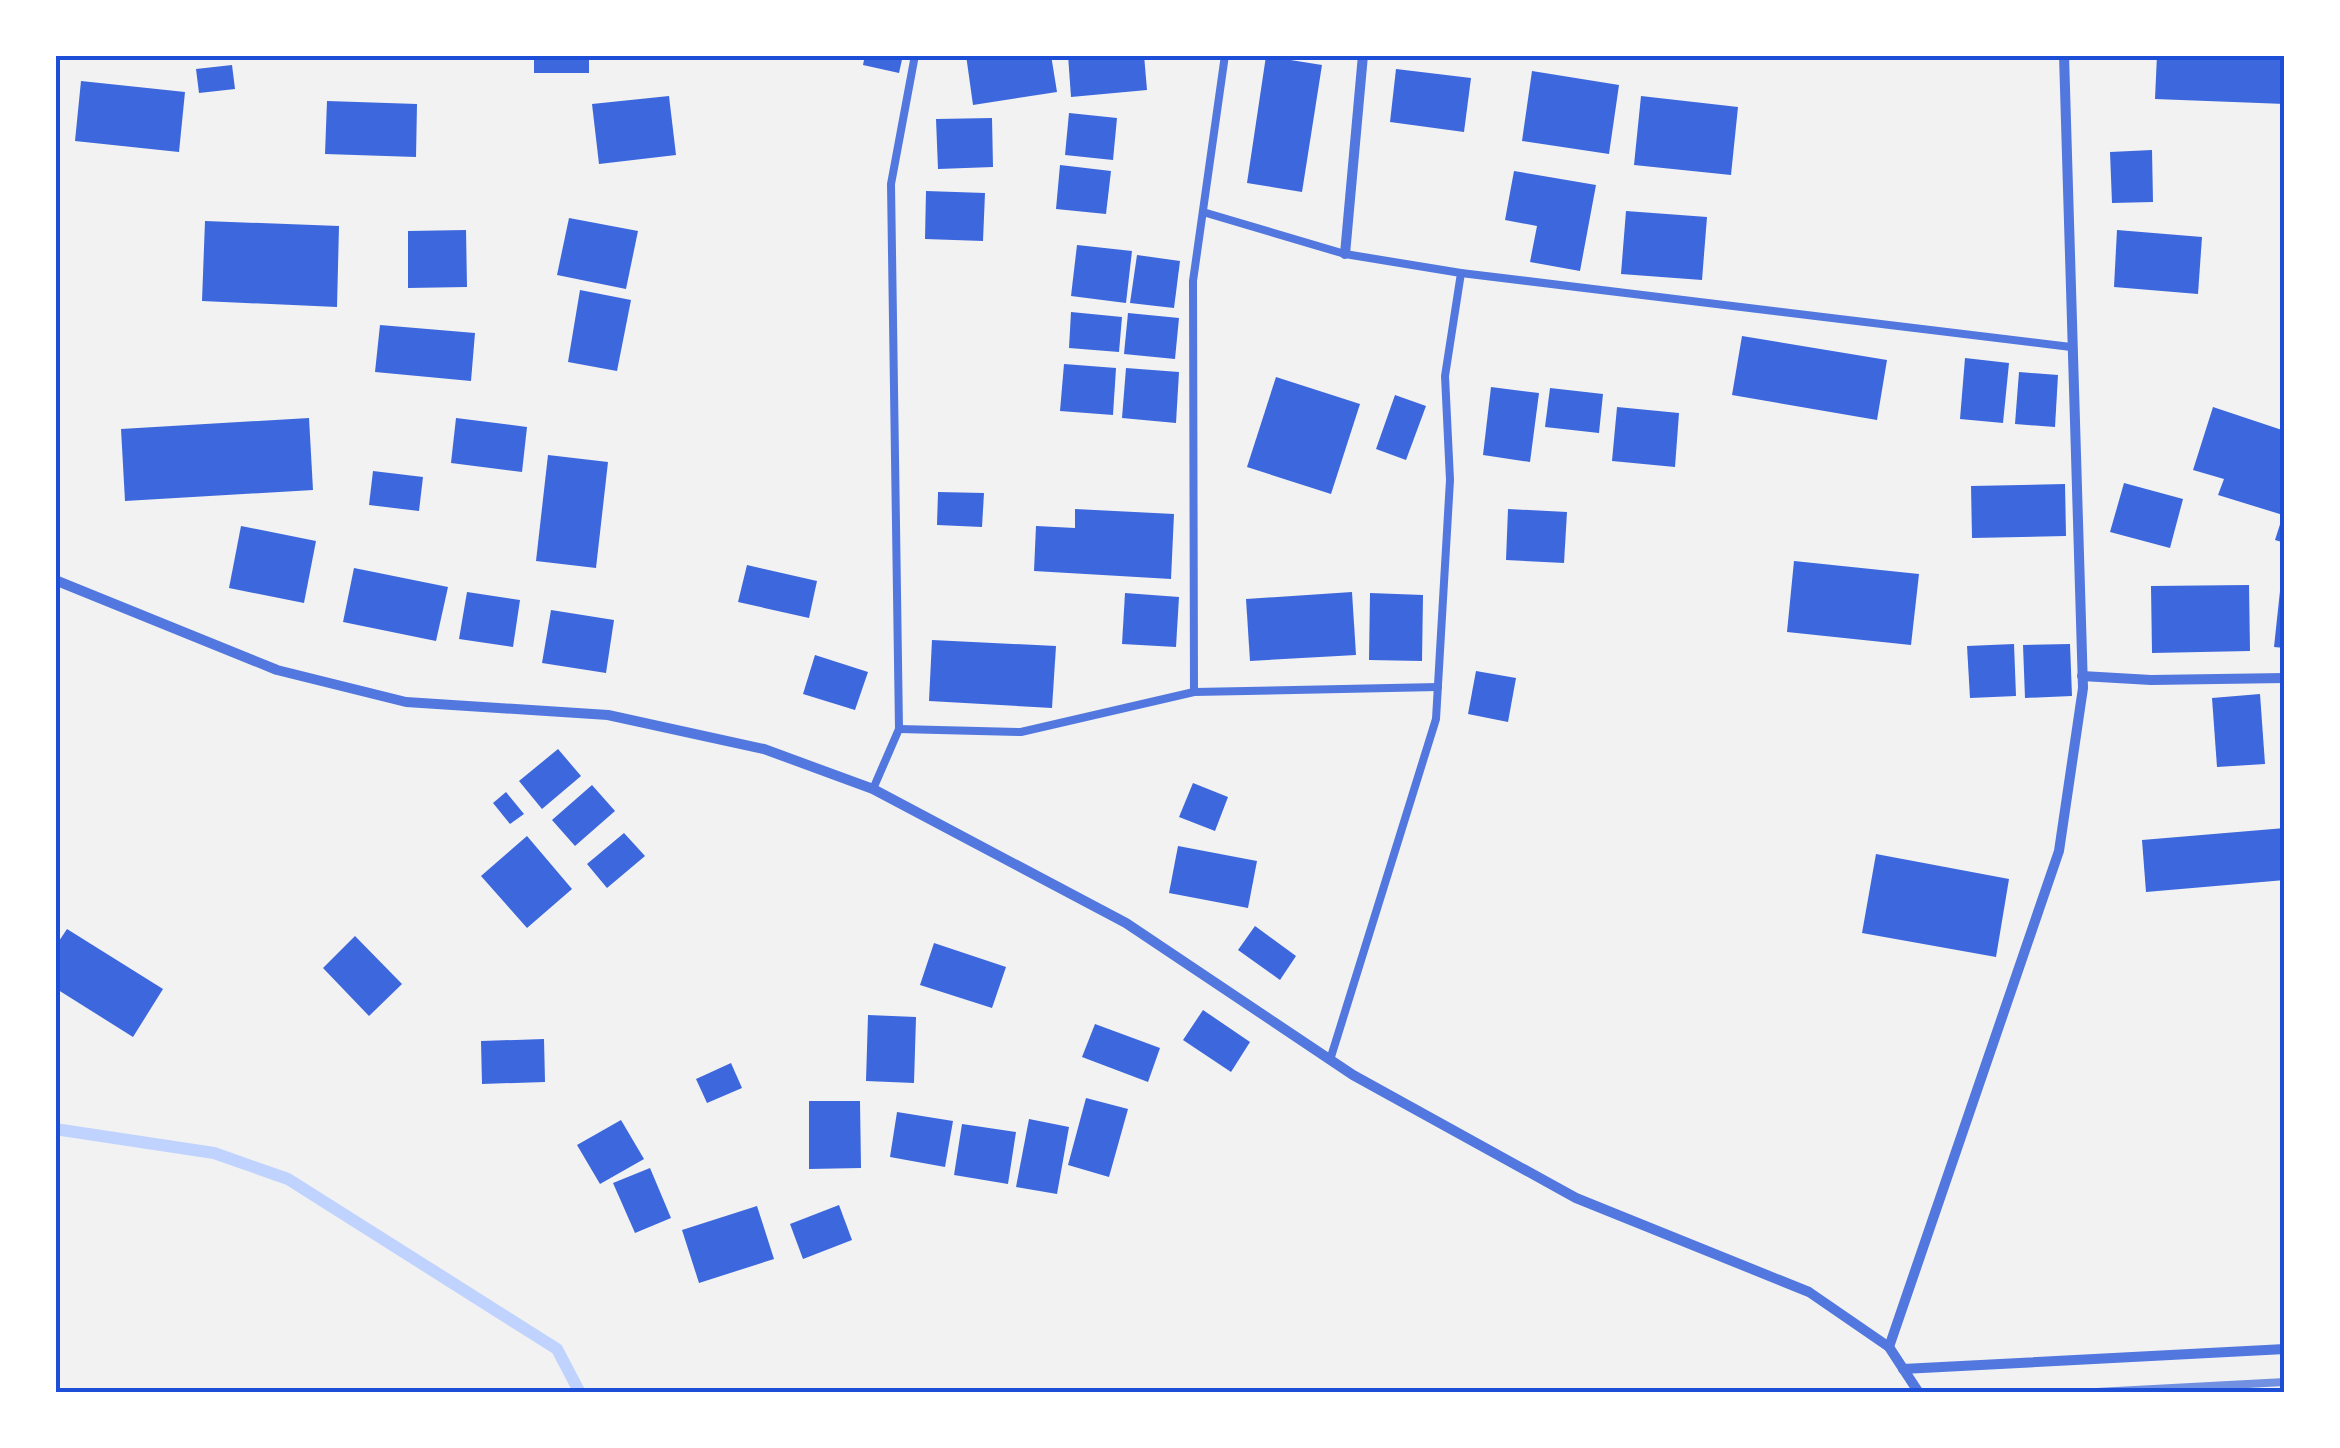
<svg xmlns="http://www.w3.org/2000/svg" width="2340" height="1448" font-family="'PT Sans',sans-serif">
	<style>
		.lines { fill: none; stroke-linecap: round; stroke-linejoin: round }
		.stream { stroke: #bfd3fe; stroke-width: 12 }
		.building { fill: #3d67dc }
		.service { stroke: #5277de; stroke-width: 8 }
		.minor { stroke: #5277de; stroke-width: 10 }
		.rail { stroke: #7290e2; stroke-width: 8 }
		.neatline { fill: none; stroke: #1d4ed8; stroke-width: 4 }
	</style>
	<rect width="100%" height="100%" fill="#f2f2f2"/>
	<g class="lines">
		<!-- stream -->
		<path class="stream" d="M 55,1129 L 214,1153 L 288,1179 L 557,1349 L 580,1393"/>
	</g>
	<!-- building -->
	<g class="building">
		<rect x="534" y="55" width="55" height="18"/>
		<path d="M 865,55 L 903,55 L 899,73 L 863,65 Z"/>
		<path d="M 966,55 L 1051,55 L 1057,92 L 973,105 Z"/>
		<path d="M 1068,55 L 1144,55 L 1147,90 L 1071,97 Z"/>
		<path d="M 2157,55 L 2285,57 L 2285,104 L 2155,99 Z"/>
		<path d="M 1266,56 L 1322,65 L 1302,192 L 1247,183 Z"/>
		<path d="M 232,65 L 235,89 L 199,93 L 196,69 Z"/>
		<path d="M 1396,69 L 1471,78 L 1464,132 L 1390,122 Z"/>
		<path d="M 1532,71 L 1619,85 L 1609,154 L 1522,141 Z"/>
		<path d="M 81,81 L 185,92 L 179,152 L 75,141 Z"/>
		<path d="M 669,96 L 676,155 L 599,164 L 592,104 Z"/>
		<path d="M 1641,96 L 1738,107 L 1731,175 L 1634,165 Z"/>
		<path d="M 327,101 L 417,104 L 416,157 L 325,154 Z"/>
		<path d="M 1069,113 L 1117,118 L 1113,160 L 1065,155 Z"/>
		<path d="M 992,118 L 993,167 L 938,169 L 936,119 Z"/>
		<path d="M 2152,150 L 2153,202 L 2112,203 L 2110,152 Z"/>
		<path d="M 1060,165 L 1111,171 L 1106,214 L 1056,209 Z"/>
		<path d="M 1514,171 L 1596,185 L 1580,271 L 1530,262 L 1537,226 L 1505,220 Z"/>
		<path d="M 926,191 L 985,193 L 983,241 L 925,239 Z"/>
		<path d="M 1626,211 L 1707,217 L 1702,280 L 1621,274 Z"/>
		<path d="M 569,218 L 638,231 L 626,289 L 557,275 Z"/>
		<path d="M 205,221 L 339,226 L 337,307 L 202,301 Z"/>
		<path d="M 466,230 L 467,287 L 408,288 L 408,231 Z"/>
		<path d="M 2117,230 L 2202,237 L 2198,294 L 2114,287 Z"/>
		<path d="M 1077,245 L 1132,251 L 1126,303 L 1071,296 Z"/>
		<path d="M 1137,255 L 1180,261 L 1174,308 L 1130,303 Z"/>
		<path d="M 580,290 L 631,300 L 617,371 L 568,362 Z"/>
		<path d="M 1071,312 L 1122,317 L 1119,352 L 1069,348 Z"/>
		<path d="M 1128,313 L 1179,318 L 1175,359 L 1124,354 Z"/>
		<path d="M 380,325 L 475,333 L 471,381 L 375,372 Z"/>
		<path d="M 1742,336 L 1887,360 L 1877,420 L 1732,395 Z"/>
		<path d="M 1965,358 L 2009,363 L 2003,423 L 1960,419 Z"/>
		<path d="M 1064,364 L 1116,368 L 1113,415 L 1060,411 Z"/>
		<path d="M 1126,368 L 1179,372 L 1176,423 L 1122,418 Z"/>
		<path d="M 2019,372 L 2058,375 L 2055,427 L 2015,424 Z"/>
		<path d="M 1276,377 L 1360,404 L 1331,494 L 1247,467 Z"/>
		<path d="M 1491,387 L 1539,393 L 1530,462 L 1483,455 Z"/>
		<path d="M 1550,388 L 1603,394 L 1599,433 L 1545,427 Z"/>
		<path d="M 1395,395 L 1426,406 L 1406,460 L 1376,449 Z"/>
		<path d="M 1617,407 L 1679,413 L 1675,467 L 1612,461 Z"/>
		<path d="M 2213,407 L 2285,431 L 2285,543 L 2275,540 L 2283,515 L 2218,495 L 2224,479 L 2193,470 Z"/>
		<path d="M 309,418 L 313,490 L 125,501 L 121,429 Z"/>
		<path d="M 456,418 L 527,427 L 522,472 L 451,463 Z"/>
		<path d="M 548,455 L 608,462 L 596,568 L 536,561 Z"/>
		<path d="M 373,471 L 423,477 L 419,511 L 369,505 Z"/>
		<path d="M 2124,483 L 2183,499 L 2170,548 L 2110,532 Z"/>
		<path d="M 2065,484 L 2066,536 L 1972,538 L 1971,486 Z"/>
		<path d="M 938,492 L 984,493 L 982,527 L 937,525 Z"/>
		<path d="M 1075,509 L 1174,514 L 1171,579 L 1034,571 L 1036,526 L 1075,528 Z"/>
		<path d="M 1508,509 L 1567,512 L 1564,563 L 1506,560 Z"/>
		<path d="M 241,526 L 316,541 L 304,603 L 229,588 Z"/>
		<path d="M 1794,561 L 1919,574 L 1911,645 L 1787,632 Z"/>
		<path d="M 747,565 L 817,581 L 809,618 L 738,602 Z"/>
		<path d="M 354,568 L 448,587 L 436,641 L 343,622 Z"/>
		<path d="M 2249,585 L 2250,651 L 2152,653 L 2151,586 Z"/>
		<path d="M 2280,591 L 2285,592 L 2285,648 L 2274,647 Z"/>
		<path d="M 467,592 L 520,600 L 513,647 L 459,639 Z"/>
		<path d="M 1352,592 L 1356,655 L 1250,661 L 1246,599 Z"/>
		<path d="M 1125,593 L 1179,597 L 1176,647 L 1122,644 Z"/>
		<path d="M 1370,593 L 1423,595 L 1422,661 L 1369,660 Z"/>
		<path d="M 551,610 L 614,620 L 606,673 L 542,663 Z"/>
		<path d="M 932,640 L 1056,646 L 1052,708 L 929,701 Z"/>
		<path d="M 2014,644 L 2016,696 L 1970,698 L 1967,646 Z"/>
		<path d="M 2070,644 L 2072,696 L 2025,698 L 2023,645 Z"/>
		<path d="M 815,655 L 868,672 L 855,710 L 803,694 Z"/>
		<path d="M 1476,671 L 1516,678 L 1508,722 L 1468,714 Z"/>
		<path d="M 2260,694 L 2265,764 L 2217,767 L 2212,698 Z"/>
		<path d="M 558,749 L 581,776 L 542,809 L 519,781 Z"/>
		<path d="M 1193,783 L 1228,797 L 1215,831 L 1179,817 Z"/>
		<path d="M 592,785 L 615,811 L 575,846 L 552,820 Z"/>
		<path d="M 506,792 L 524,814 L 510,824 L 493,803 Z"/>
		<path d="M 2285,828 L 2285,880 L 2146,892 L 2142,840 Z"/>
		<path d="M 624,833 L 645,856 L 607,888 L 587,864 Z"/>
		<path d="M 527,836 L 572,889 L 527,928 L 481,876 Z"/>
		<path d="M 1178,846 L 1257,861 L 1248,908 L 1169,893 Z"/>
		<path d="M 1876,854 L 2009,879 L 1996,957 L 1862,933 Z"/>
		<path d="M 1255,926 L 1296,956 L 1280,980 L 1238,950 Z"/>
		<path d="M 67,929 L 163,989 L 133,1037 L 55,988 L 55,947 Z"/>
		<path d="M 355,936 L 402,984 L 369,1016 L 323,968 Z"/>
		<path d="M 934,943 L 1006,967 L 992,1008 L 920,985 Z"/>
		<path d="M 1203,1010 L 1250,1042 L 1231,1072 L 1183,1040 Z"/>
		<path d="M 868,1015 L 916,1017 L 914,1083 L 866,1081 Z"/>
		<path d="M 1095,1024 L 1160,1048 L 1148,1082 L 1082,1057 Z"/>
		<path d="M 544,1039 L 545,1082 L 482,1084 L 481,1041 Z"/>
		<path d="M 731,1063 L 742,1088 L 707,1103 L 696,1079 Z"/>
		<path d="M 1086,1098 L 1128,1109 L 1109,1177 L 1068,1165 Z"/>
		<path d="M 809,1101 L 860,1101 L 861,1168 L 809,1169 Z"/>
		<path d="M 897,1112 L 953,1121 L 945,1167 L 890,1157 Z"/>
		<path d="M 1029,1119 L 1069,1127 L 1057,1194 L 1016,1187 Z"/>
		<path d="M 621,1120 L 644,1159 L 600,1184 L 577,1145 Z"/>
		<path d="M 962,1124 L 1016,1132 L 1008,1184 L 954,1175 Z"/>
		<path d="M 650,1168 L 671,1218 L 635,1233 L 613,1183 Z"/>
		<path d="M 839,1205 L 852,1240 L 803,1259 L 790,1224 Z"/>
		<path d="M 757,1206 L 774,1259 L 699,1283 L 682,1230 Z"/>
	</g>
	<g class="lines">
		<!-- service -->
		<g class="service">
			<path d="M 1203,212 L 1345,254 L 1461,273 L 1445,376 L 1450,480 L 1436,719 L 1330,1060"/>
			<path d="M 1461,273 L 2071,347"/>
			<path d="M 1194,692 L 1193,281 L 1225,55"/>
			<path d="M 899,729 L 1021,732 L 1194,692 L 1438,687"/>
			<path d="M 873,789 L 899,729 L 891,184 L 915,55"/>
		</g>
		<!-- minor -->
		<g class="minor">
			<path d="M 1345,254 L 1363,55"/>
			<path d="M 55,580 L 277,670 L 406,702 L 608,715 L 764,749 L 873,789 L 1126,923 L 1353,1075 L 1576,1198 L 1809,1292 L 1889,1347 L 1919,1393"/>
			<path d="M 2082,676 L 2151,680 L 2285,678"/>
			<path d="M 1889,1347 L 2059,851 L 2083,688 L 2064,55"/>
			<path d="M 1903,1369 L 2285,1349"/>
		</g>
		<!-- rail -->
		<path class="rail" d="M 2078,1393 L 2285,1382"/>
	</g>
	<!-- border -->
	<rect width="2340" height="1448" fill="none" stroke="#ffffff" stroke-width="115"/>
	<rect x="58" y="58" width="2224" height="1332" class="neatline"/>
</svg>
